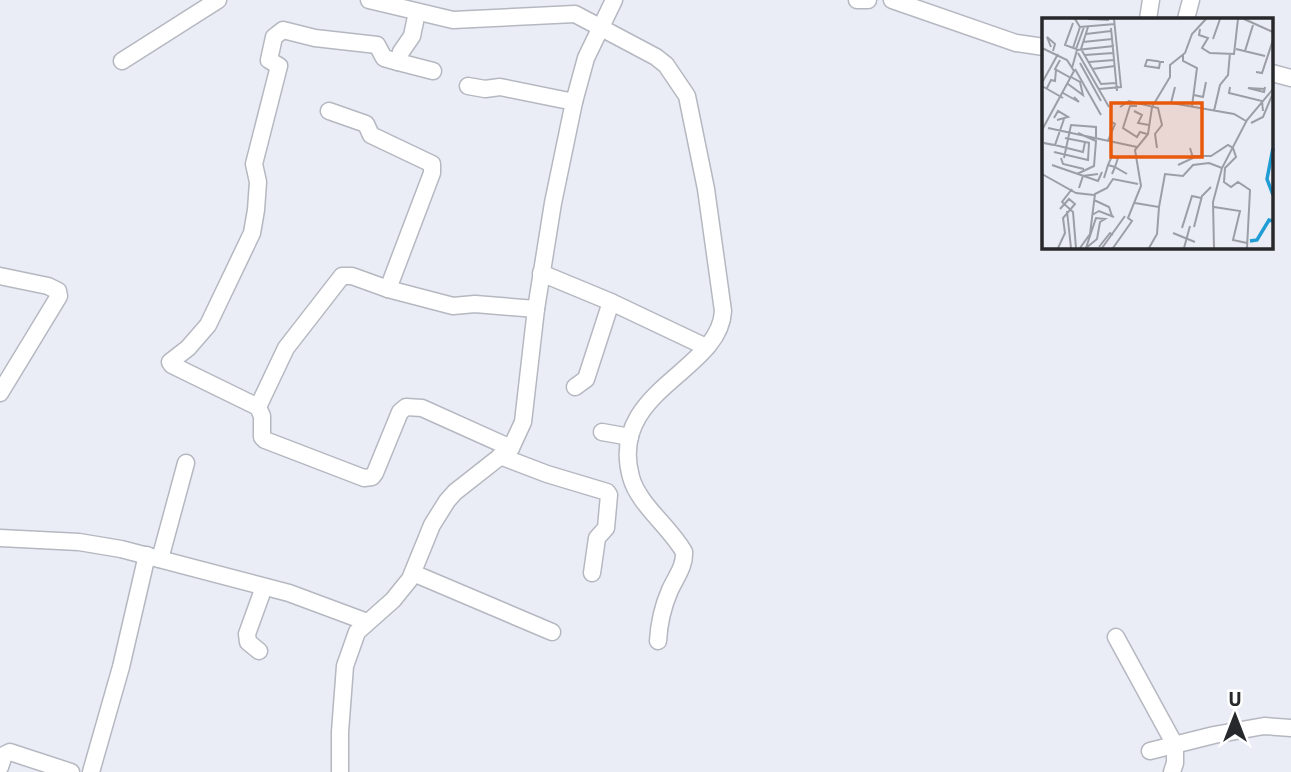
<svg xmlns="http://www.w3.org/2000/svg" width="1291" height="772" viewBox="0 0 1291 772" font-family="'Exo 2',sans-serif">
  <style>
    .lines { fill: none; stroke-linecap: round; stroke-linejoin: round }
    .minor-casing { stroke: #b5b8c0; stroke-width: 19 }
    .minor { stroke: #fff; stroke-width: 16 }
    .inset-river { fill: none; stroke: #209dd4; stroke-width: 3.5 }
    .inset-road { fill: none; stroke: #9c9ea5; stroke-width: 2 }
    .view { fill: #e8590c; fill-opacity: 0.15; stroke: #e8590c; stroke-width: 3.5 }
    .inset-edge { fill: none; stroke: #27282b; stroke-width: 3.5 }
  </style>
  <rect width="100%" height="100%" fill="#eaedf6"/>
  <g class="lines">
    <defs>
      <g id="minor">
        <path d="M 369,0 L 453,20 L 575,14 L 656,57 L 666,65 L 687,96 L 706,189 L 723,311 C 720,372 607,390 631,477 C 638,504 670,527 684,552 C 685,566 676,577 670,590 C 663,606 659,623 658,641"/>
        <path d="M 857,0 L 868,0"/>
        <path d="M 892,0 L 1016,43 L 1044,47"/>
        <path d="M 417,12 L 412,36 L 401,52 L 398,62 L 384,58 L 377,45 L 315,38 L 283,30 L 274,37 L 269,60 L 279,66 L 254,164 L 258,182 L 256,210 L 252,233 L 208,325 L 188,348 L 170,362 L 172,365 L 258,407 L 262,416 L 262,437 L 265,440 L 364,478 L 372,477 L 375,473 L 400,412 L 406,407 L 422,408 L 511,448"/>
        <path d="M 1148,19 L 1151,0"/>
        <path d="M 1186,19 L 1191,0"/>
        <path d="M 122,61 L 218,0"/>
        <path d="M 398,62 L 433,71"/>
        <path d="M 1272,73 L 1291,78"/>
        <path d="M 468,86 L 485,89 L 500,87 L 574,102"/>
        <path d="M 329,111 L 366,124 L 371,135 L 432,164 L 432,173 L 388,289 L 453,306 L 475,304 L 536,309"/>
        <path d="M 541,273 L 611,302 L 706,347"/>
        <path d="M 0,276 L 48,286 L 58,291 L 59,296 L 0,393"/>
        <path d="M 575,387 L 586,379 L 611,302"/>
        <path d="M 258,407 L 286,348 L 342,276 L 352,276 L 388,289"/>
        <path d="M 602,432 L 630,437"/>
        <path d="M 500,456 L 547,474 L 607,492 L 609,495 L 606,528 L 597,538 L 592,573"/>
        <path d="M 0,538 L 79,542 L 121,549 L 289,593 L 367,622"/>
        <path d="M 160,559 L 186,463"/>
        <path d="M 413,573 L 552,632"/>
        <path d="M 1116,637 L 1175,745 L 1175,763 L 1172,772"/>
        <path d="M 259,651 L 248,642 L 247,634 L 264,587"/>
        <path d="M 1150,751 L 1214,735 L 1264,726 L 1291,728"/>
        <path d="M 0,767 L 4,755 L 10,752 L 71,772"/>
        <path d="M 91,772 L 121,667 L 147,555"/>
        <path d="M 340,772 L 340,732 L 345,666 L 357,632 L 393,600 L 410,579 L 432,525 L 447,501 L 455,492 L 511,448 L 523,422 L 536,309 L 553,203 L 574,102 L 586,58 L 614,0"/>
      </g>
    </defs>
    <use href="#minor" class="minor-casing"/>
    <use href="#minor" class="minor"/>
  </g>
  <g transform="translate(1042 18)">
    <rect width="231" height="231" fill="#eaedf6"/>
    <path class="inset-river" d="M 231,130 L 225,161 L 231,177M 208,223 L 215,222 L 227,202 L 231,203"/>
    <path class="inset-road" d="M 33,1 L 38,9 L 73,6M 46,1 L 67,2M 202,1 L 231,14M 31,5 L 23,27 L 34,31 L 42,9M 46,9 L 39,31 L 59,66 L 74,65M 69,10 L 75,73M 158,11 L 157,17 L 166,20 L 160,30 L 168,35 L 192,36 L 196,1M 44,16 L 69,13M 171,21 L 178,1M 41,24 L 70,21M 9,29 L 5,19 L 13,26 L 11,33M 0,30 L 25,42 L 32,53 L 0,112M 31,30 L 38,9M 194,31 L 223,38M 203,33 L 211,7M 36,35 L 67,89M 43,37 L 71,35M 141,37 L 141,43 L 155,50 L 150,88M 18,42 L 13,51 L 29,60M 47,44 L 72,42M 118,44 L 117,50 L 103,48 L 105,42 L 107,42 L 114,43 L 115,43 L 118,44 L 122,44M 38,45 L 59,83M 30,50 L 35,32 L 72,28M 33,51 L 59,97M 50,51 L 73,48M 214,54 L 220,55 L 231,22M 1,63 L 16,36M 26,66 L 41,77 L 38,64 L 29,59M 0,68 L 21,80M 133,69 L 129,85 L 192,96 L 204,103M 188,69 L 187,75 L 220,83 L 221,93M 5,70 L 9,62 L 13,63 L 14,52M 57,71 L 79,69 L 72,1M 223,71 L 206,70 L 222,74 L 223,69M 21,75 L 37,84 L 32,79M 152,77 L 161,79 L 164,64M 95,88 L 88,88 L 81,110 L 95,119 L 98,114 L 105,116M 78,89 L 87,83 L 116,90 L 120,107 L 113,116 L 115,130M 92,93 L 100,97 L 96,105 L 107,107M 172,93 L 178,67 L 186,57 L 188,35M 12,100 L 16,93 L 26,99 L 15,102M 209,105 L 221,99 L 231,75M 6,110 L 95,129M 23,120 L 48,125M 66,123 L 73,106 L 68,103M 11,127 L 2,125 L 13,127 L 22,101M 13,127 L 41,134 L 43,124M 12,134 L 46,142 L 47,125M 150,138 L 169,138 L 186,127 L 191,130 L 194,139 L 183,150 L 182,164 L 189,169 L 196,164 L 208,172 L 205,230M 19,140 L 21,146 L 42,151M 22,140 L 29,107 L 54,109 L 54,121M 10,147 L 56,163 L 60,154M 66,147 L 70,138 L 76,140 L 73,149 L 85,156M 136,147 L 151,140 L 148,130M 0,156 L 34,175 L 52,177M 35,156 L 52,148 L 54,123 L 36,115M 62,160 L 66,147 L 73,149 L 70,156M 37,170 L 41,158 L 56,156M 30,171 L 20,184 L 31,194 L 34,230M 52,182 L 67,189 L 70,198M 93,185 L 117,189 L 115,216 L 107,230M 117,189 L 123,156 L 141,158 L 151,147 L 167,145 L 180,150M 172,189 L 198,193 L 191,222 L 205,225M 25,193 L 29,230M 50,197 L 57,193 L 72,199M 152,209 L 160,178 L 169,169M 140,210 L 150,178 L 159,180M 131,215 L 153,224M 57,229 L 68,215 L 71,217M 16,230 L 23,215 L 21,200 L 33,186 L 27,181 L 18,191M 38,230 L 48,216 L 53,176 L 65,170 L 71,161 L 96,166M 44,230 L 54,200 L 63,201 L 58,204 L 55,221 L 44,230M 60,230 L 83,198M 71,230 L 90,203 L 86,200 L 99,168 L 93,132 L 106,116 L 110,89 L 128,59 L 128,47 L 143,35 L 150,16 L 164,1M 142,230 L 148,208M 172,230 L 171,184 L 180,150 L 205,102 L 231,71"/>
    <path class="view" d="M 69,85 L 160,85 L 160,139 L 69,139 Z"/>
    <rect width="231" height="231" class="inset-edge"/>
  </g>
  <g transform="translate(1235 716)" stroke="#ffffff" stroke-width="5" paint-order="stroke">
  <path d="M0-5L12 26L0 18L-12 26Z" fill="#27282b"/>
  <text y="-10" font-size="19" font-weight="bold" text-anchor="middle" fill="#27282b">U</text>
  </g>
</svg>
